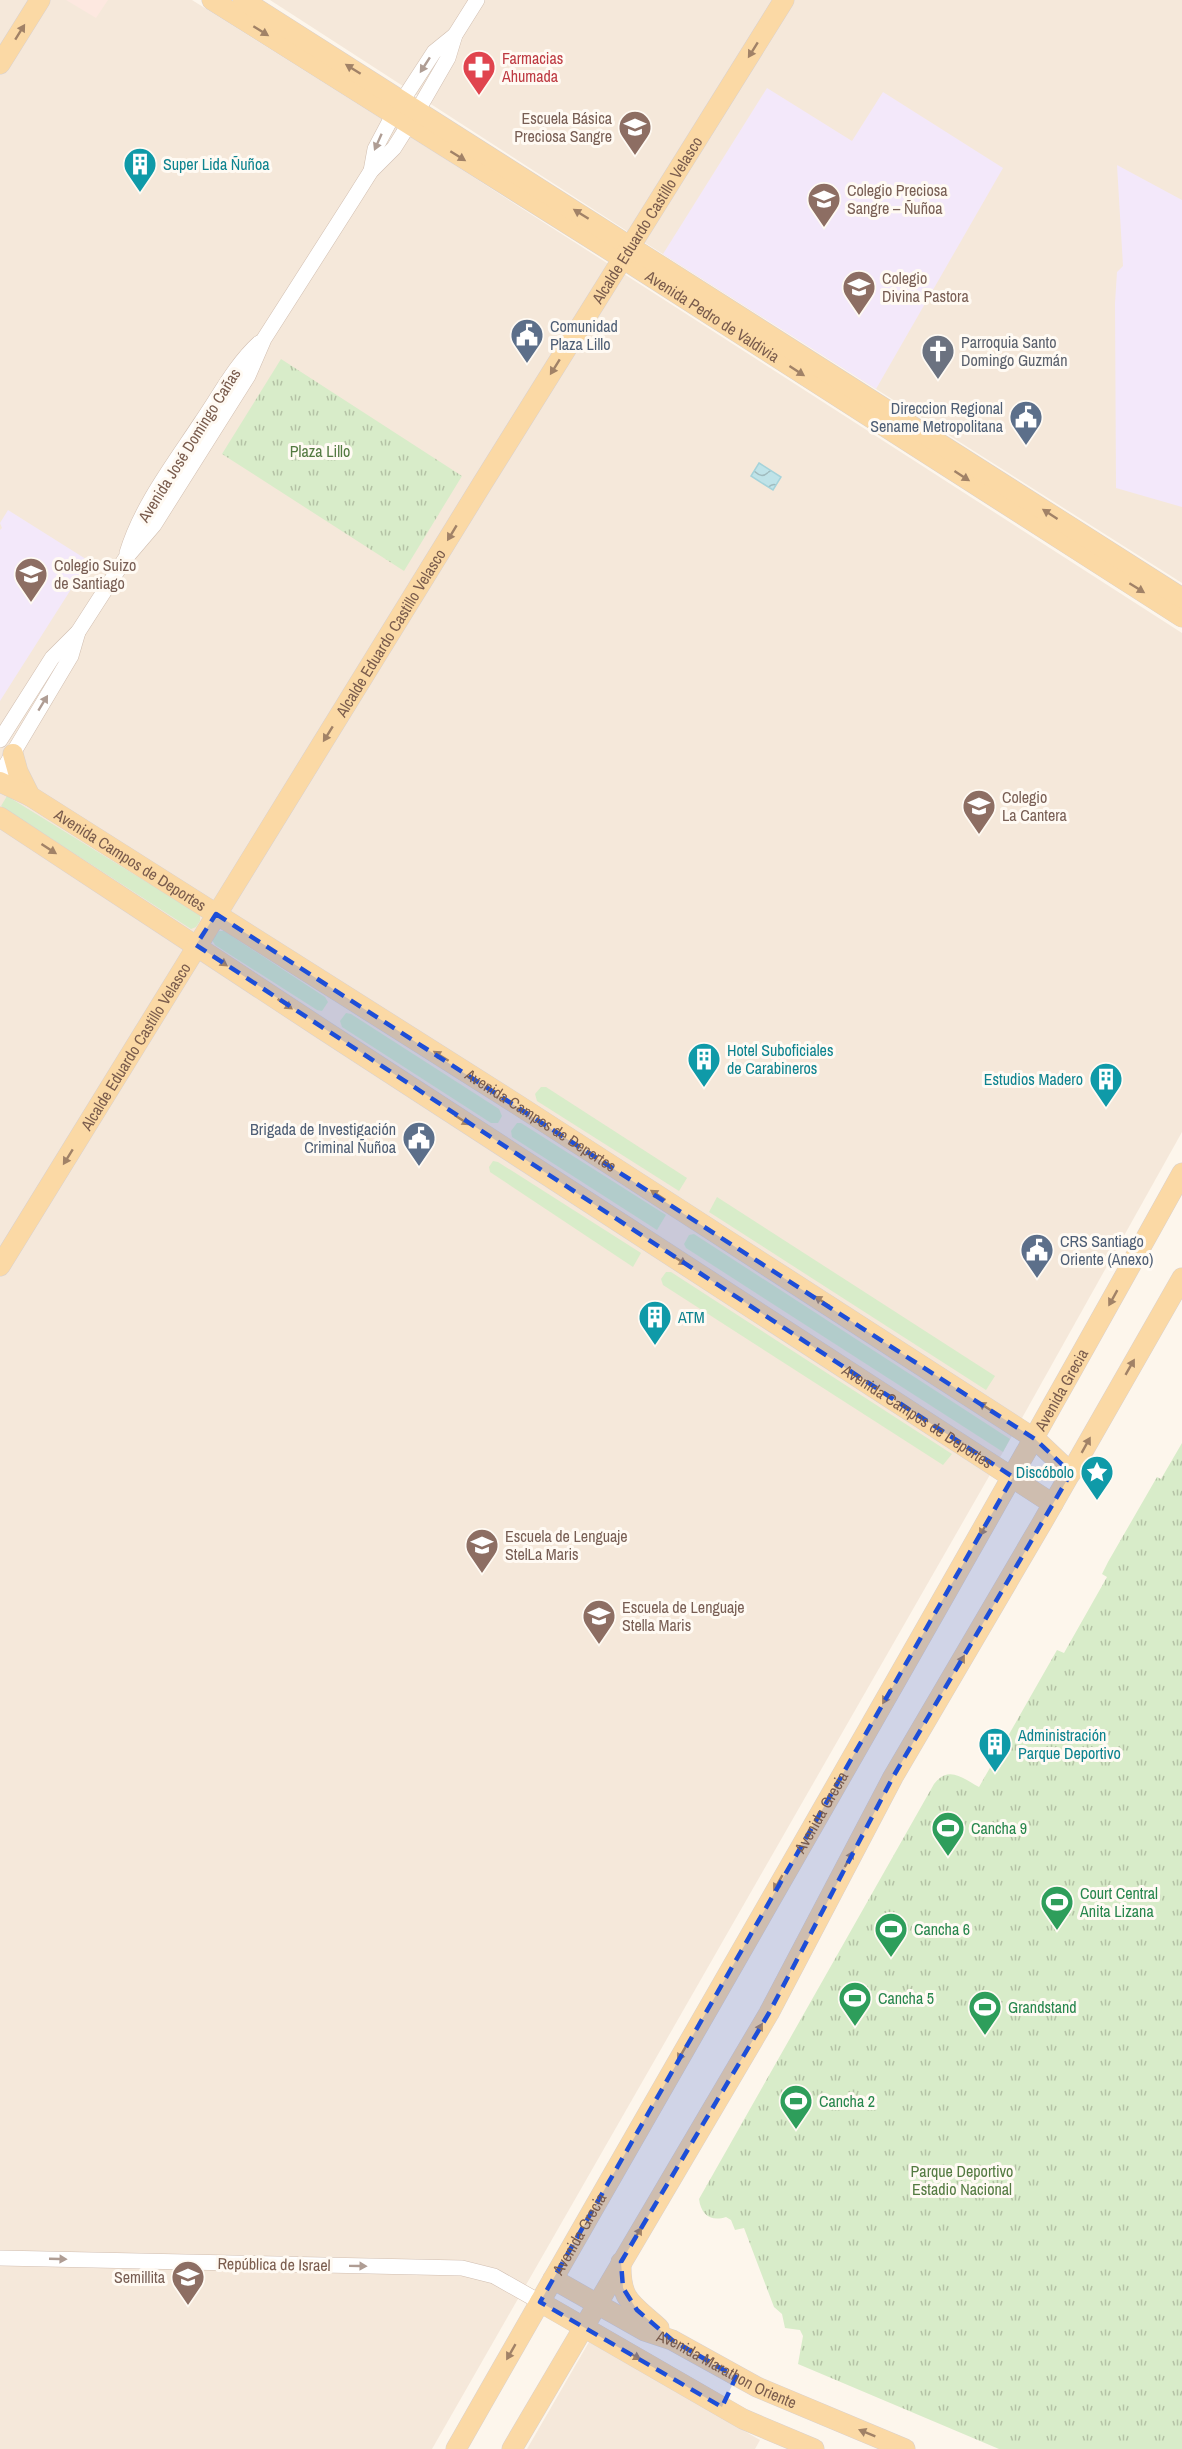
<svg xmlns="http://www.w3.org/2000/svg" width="1182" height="2449" viewBox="0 0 1182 2449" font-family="'Archivo Narrow',sans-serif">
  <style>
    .residential { fill: #f5e8da }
    .commercial { fill: #fde8e0 }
    .education { fill: #f3e8fa }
    .grass { fill: #d8ecc9 }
    .park { fill: url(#park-tufts) }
    .water { fill: url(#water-waves); stroke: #a5d3da; stroke-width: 1.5 }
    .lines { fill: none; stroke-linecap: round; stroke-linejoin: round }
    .minor-casing { stroke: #d1beb0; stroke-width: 16 }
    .major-casing { stroke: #dad1cd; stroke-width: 21 }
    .minor { stroke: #fff; stroke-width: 15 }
    .major { stroke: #fbd9a5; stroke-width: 20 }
    .oneway { fill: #a18267 }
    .oneway2 { fill: #af9d94 }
    .marked { fill: #1d4ed8; fill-opacity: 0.2; stroke: #1d4ed8; stroke-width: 4.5; stroke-dasharray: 12 8; stroke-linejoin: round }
    .labels { text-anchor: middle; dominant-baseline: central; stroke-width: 6; stroke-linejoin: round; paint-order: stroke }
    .health-label { font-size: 16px; fill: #be3a42; stroke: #fffaf3; text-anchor: start }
    .education-label { font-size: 16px; fill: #785e54; stroke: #fffaf3; text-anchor: start }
    .culture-label { font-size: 16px; fill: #0d838f; stroke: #fffaf3; text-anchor: start }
    .street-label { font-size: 16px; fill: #7a5c4d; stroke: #fffaf3 }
    .service-label { font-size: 16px; fill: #4e5e75; stroke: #fffaf3; text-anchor: start }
    .worship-label { font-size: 16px; fill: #5b616d; stroke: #fffaf3; text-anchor: start }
    .park-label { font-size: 16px; fill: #537a41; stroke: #fffaf3 }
    .leisure-label { font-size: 16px; fill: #27864d; stroke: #fffaf3; text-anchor: start }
  </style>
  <defs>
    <pattern id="park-tufts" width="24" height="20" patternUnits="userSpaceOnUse" patternTransform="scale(1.5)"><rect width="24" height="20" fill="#d8ecc9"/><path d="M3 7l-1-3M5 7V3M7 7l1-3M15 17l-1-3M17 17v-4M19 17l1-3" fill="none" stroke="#b4c2a5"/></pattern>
    <pattern id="water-waves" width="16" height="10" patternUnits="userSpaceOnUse" patternTransform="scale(1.5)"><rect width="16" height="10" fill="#bfe3e8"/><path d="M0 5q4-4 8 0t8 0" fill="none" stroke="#a0bbbe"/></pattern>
  </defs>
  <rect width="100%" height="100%" fill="#fdf6ec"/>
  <g class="residential">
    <path d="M 0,0 L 192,0 L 439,155 L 1182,633 L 1182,1132 L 1003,1452 L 432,2449 L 0,2449 Z"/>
    <path d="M 270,0 L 1182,0 L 1182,583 L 647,244 Z"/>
    <path d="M 589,2342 L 760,2440 L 755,2449 L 527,2449 Z"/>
  </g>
  <path class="commercial" d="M 66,0 L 108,0 L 96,18 Z"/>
  <g class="education">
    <path d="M 767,88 L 852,141 L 883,92 L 1003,168 L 876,389 L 663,254 Z"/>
    <path d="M 1117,165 L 1182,200 L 1182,507 L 1116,488 L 1115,303 L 1117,272 L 1123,266 Z"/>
    <path d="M 8,510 L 89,561 L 0,701 L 0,530 L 2,528 L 0,523 Z"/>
  </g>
  <g class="grass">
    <path d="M 7,796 L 200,915 L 200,921 L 196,927 L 191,929 L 1,806 Z"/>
    <path d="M 219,931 L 224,931 L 325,997 L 328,1002 L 322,1011 L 317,1010 L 215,945 L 212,940 Z"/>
    <path d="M 346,1013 L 351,1014 L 499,1109 L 502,1116 L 498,1123 L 491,1123 L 342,1027 L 340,1021 Z"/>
    <path d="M 541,1087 L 546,1087 L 687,1178 L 679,1191 L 537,1101 L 535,1094 Z"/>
    <path d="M 517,1123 L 521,1123 L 666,1215 L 657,1230 L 512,1137 L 511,1131 Z"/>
    <path d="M 493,1161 L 498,1162 L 641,1253 L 633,1267 L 490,1172 L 489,1167 Z"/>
    <path d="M 717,1197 L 995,1376 L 986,1390 L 709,1212 Z"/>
    <path d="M 694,1234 L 1010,1439 L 1003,1452 L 686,1248 L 684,1244 L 689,1235 Z"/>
    <path d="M 666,1272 L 671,1272 L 952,1454 L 943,1465 L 663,1285 L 661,1279 Z"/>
  </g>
  <g class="park">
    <path d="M 281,359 L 462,476 L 404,571 L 222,454 Z"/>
    <path d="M 1182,1443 L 1182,2449 L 999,2449 L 798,2364 L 803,2336 L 800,2330 L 785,2328 L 782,2314 L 774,2307 L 744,2228 L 735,2230 L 731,2220 L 726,2217 C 711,2222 701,2215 699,2199 L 934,1784 C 949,1765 962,1778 979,1787 L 1057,1650 L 1064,1653 L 1107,1577 L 1102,1574 L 1108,1562 L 1157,1477 L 1161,1479 Z"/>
  </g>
  <path class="water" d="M 759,463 L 781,477 L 773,490 L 751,476 Z"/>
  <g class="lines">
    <defs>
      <g id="minor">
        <path d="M 371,171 L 375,149 L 393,115 L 434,52 L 455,35"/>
        <path d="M 127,553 C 141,506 175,462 202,421 C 220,395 235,365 259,343"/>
        <path d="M 0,740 L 52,658 L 78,632 L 125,559 L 154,525 L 248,376 L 264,339 L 354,198 L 371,171 L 394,148 L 418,110 L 448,58 L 455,35 L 477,0"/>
        <path d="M 0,775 L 71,656 L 78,632"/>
        <path d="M 0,2258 L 462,2268 L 494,2276 L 540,2302"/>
      </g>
      <g id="major">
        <path id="s1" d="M 212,0 L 622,258 L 1182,617"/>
        <path d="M 243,0 L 1182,598"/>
        <path d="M 0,64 L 40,0"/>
        <path d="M 13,754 L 18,772 L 30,796"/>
        <path id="s2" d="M 0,782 L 30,796 L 518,1105 L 1035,1439 L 1071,1473"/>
        <path id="s3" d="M 0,817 L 325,1031 L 1053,1504"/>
        <path id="s4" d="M 0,1266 L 482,484 L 784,0"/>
        <path d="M 621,2262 C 620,2302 632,2303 659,2328"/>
        <path id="s5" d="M 553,2279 L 645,2331 L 672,2340 L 757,2387 L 905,2449"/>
        <path d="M 540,2302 L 743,2419 L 814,2449"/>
        <path id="s6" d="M 456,2449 C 698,2024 945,1601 1182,1173"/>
        <path d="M 512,2449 L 769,2013 L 893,1777 L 1042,1523 L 1182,1278"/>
      </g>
    </defs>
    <use href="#minor" class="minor-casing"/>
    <use href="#major" class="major-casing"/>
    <use href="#minor" class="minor"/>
    <use href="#major" class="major"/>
  </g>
  <defs><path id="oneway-solid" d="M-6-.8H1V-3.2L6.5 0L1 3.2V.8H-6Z" transform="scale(1.5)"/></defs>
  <g class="oneway">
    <use href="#oneway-solid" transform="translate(261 31) rotate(32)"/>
    <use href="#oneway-solid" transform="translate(20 32) rotate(-58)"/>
    <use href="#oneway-solid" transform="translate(753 50) rotate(122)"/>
    <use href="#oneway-solid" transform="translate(353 69) rotate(-148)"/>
    <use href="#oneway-solid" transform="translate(458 156) rotate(32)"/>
    <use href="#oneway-solid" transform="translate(581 214) rotate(-148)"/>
    <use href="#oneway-solid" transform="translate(555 367) rotate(122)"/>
    <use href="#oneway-solid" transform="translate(797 371) rotate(33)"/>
    <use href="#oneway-solid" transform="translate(962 476) rotate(33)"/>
    <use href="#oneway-solid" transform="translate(1050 514) rotate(-147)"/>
    <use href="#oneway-solid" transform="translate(452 533) rotate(121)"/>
    <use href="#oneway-solid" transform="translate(1137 588) rotate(32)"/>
    <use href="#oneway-solid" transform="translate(328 734) rotate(122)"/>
    <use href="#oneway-solid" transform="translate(49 849) rotate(33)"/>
    <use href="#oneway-solid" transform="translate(220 961) rotate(34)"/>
    <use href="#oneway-solid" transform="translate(285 1004) rotate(34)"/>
    <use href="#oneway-solid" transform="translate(441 1056) rotate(-148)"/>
    <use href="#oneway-solid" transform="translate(462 1120) rotate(33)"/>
    <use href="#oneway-solid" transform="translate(68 1157) rotate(122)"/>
    <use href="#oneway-solid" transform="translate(658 1195) rotate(-147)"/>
    <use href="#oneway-solid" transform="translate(679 1260) rotate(33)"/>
    <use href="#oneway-solid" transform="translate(1113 1298) rotate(119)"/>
    <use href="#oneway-solid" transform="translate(822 1301) rotate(-147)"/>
    <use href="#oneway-solid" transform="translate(1130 1367) rotate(-60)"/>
    <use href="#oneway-solid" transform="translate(986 1407) rotate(-147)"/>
    <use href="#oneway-solid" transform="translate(1086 1445) rotate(-61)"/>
    <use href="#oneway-solid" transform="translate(984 1528) rotate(120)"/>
    <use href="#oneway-solid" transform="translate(960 1663) rotate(-60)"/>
    <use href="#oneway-solid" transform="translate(887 1696) rotate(120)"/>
    <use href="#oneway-solid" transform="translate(849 1859) rotate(-62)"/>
    <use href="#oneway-solid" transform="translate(778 1883) rotate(120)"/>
    <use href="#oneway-solid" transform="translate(758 2031) rotate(-60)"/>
    <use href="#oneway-solid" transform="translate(682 2053) rotate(120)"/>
    <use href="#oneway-solid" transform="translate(637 2235) rotate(-59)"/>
    <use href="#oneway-solid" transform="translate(511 2352) rotate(120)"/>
    <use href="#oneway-solid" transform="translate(633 2355) rotate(30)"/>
    <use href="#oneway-solid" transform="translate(867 2433) rotate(-158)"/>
  </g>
  <g class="oneway2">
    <use href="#oneway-solid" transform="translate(425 65) rotate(123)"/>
    <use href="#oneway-solid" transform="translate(378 142) rotate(114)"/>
    <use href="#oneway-solid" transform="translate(43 703) rotate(-59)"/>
    <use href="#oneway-solid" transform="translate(58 2259) rotate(2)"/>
    <use href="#oneway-solid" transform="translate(358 2266) rotate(1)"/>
  </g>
  <path class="marked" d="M 216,914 L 1035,1439 L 1071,1473 L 893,1777 L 769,2013 L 621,2262 L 623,2288 L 637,2310 L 672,2340 L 736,2377 L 722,2407 L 540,2302 L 1013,1477 L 196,945 Z"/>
  <defs>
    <symbol id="pharmacy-pin" viewBox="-11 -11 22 30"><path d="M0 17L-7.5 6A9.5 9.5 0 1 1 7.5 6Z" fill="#e0444e" stroke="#fffaf3"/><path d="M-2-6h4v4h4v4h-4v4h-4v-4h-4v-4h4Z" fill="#fff"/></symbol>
    <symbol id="school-pin" viewBox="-11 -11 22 30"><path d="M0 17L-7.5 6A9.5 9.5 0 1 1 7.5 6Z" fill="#8d6e63" stroke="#fffaf3"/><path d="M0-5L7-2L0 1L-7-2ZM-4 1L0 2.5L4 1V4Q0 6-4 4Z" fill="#fff"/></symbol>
    <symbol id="building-pin" viewBox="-11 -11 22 30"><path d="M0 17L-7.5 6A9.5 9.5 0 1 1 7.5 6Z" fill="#0f9aa8" stroke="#fffaf3"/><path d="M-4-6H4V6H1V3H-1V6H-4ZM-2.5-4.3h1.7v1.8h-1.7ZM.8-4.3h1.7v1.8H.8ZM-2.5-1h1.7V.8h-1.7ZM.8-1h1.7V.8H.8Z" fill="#fff"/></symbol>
    <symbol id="civic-pin" viewBox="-11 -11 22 30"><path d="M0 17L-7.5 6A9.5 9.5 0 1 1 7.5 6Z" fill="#5c6f8a" stroke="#fffaf3"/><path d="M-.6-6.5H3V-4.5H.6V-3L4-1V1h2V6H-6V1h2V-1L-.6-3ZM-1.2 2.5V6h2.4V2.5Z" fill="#fff"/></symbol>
    <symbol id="church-pin" viewBox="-11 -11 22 30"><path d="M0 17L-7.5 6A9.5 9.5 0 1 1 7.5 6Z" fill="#6b7280" stroke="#fffaf3"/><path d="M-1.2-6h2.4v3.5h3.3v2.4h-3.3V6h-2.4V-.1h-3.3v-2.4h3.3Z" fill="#fff"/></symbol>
    <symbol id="sight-pin" viewBox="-11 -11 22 30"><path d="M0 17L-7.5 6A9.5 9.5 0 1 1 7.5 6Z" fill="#0f9aa8" stroke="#fffaf3"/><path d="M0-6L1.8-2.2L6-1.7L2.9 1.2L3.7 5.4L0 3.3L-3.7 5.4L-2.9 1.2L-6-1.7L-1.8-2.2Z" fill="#fff"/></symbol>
    <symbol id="stadium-pin" viewBox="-11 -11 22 30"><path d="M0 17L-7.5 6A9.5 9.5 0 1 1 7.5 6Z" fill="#2e9e5b" stroke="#fffaf3"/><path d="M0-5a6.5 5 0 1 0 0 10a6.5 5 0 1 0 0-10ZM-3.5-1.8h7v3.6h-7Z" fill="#fff"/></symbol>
  </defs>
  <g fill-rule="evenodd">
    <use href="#pharmacy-pin" x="460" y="48" width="38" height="52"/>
    <use href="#school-pin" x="616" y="108" width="38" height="52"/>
    <use href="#building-pin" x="121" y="145" width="38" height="52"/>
    <use href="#school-pin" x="805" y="180" width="38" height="52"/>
    <use href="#school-pin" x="840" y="268" width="38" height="52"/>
    <use href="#civic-pin" x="508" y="316" width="38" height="52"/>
    <use href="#church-pin" x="919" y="332" width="38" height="52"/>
    <use href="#civic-pin" x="1007" y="398" width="38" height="52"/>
    <use href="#school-pin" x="12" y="555" width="38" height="52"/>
    <use href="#school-pin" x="960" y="787" width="38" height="52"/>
    <use href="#building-pin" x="685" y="1040" width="38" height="52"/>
    <use href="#building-pin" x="1087" y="1060" width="38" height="52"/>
    <use href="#civic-pin" x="400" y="1119" width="38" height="52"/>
    <use href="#civic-pin" x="1018" y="1231" width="38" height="52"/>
    <use href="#building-pin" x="636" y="1298" width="38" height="52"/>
    <use href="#sight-pin" x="1078" y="1453" width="38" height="52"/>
    <use href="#school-pin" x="463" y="1526" width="38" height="52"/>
    <use href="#school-pin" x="580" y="1597" width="38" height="52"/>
    <use href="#building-pin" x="976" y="1725" width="38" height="52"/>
    <use href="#stadium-pin" x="929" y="1809" width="38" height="52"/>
    <use href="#stadium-pin" x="1038" y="1883" width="38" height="52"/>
    <use href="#stadium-pin" x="872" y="1910" width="38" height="52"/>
    <use href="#stadium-pin" x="836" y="1979" width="38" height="52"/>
    <use href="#stadium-pin" x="966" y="1988" width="38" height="52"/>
    <use href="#stadium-pin" x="777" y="2082" width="38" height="52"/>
    <use href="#school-pin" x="169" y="2258" width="38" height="52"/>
  </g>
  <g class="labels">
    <g class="health-label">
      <text x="502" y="58">Farmacias<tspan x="502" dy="18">Ahumada</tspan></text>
    </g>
    <g class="education-label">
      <text x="612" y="118" text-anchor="end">Escuela Básica<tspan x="612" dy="18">Preciosa Sangre</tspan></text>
      <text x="847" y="190">Colegio Preciosa<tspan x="847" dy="18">Sangre – Ñuñoa</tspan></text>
      <text x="882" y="278">Colegio<tspan x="882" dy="18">Divina Pastora</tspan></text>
      <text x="54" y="565">Colegio Suizo<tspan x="54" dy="18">de Santiago</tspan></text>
      <text x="1002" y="797">Colegio<tspan x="1002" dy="18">La Cantera</tspan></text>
      <text x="505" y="1536">Escuela de Lenguaje<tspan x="505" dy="18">StelLa Maris</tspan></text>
      <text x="622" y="1607">Escuela de Lenguaje<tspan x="622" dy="18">Stella Maris</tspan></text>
      <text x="165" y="2277" text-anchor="end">Semillita</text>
    </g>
    <g class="culture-label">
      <text x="163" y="164">Super Lida Ñuñoa</text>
      <text x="727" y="1050">Hotel Suboficiales<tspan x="727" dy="18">de Carabineros</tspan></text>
      <text x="1083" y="1079" text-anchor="end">Estudios Madero</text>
      <text x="678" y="1317">ATM</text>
      <text x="1074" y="1472" text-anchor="end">Discóbolo</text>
      <text x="1018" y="1735">Administración<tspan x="1018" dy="18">Parque Deportivo</tspan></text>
    </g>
    <g class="street-label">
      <text stroke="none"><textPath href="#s4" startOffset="1230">Alcalde Eduardo Castillo Velasco</textPath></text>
      <text stroke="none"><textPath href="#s1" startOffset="592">Avenida Pedro de Valdivia</textPath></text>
      <text transform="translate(189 445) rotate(-58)">Avenida José Domingo Cañas</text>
      <text stroke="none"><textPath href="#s4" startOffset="744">Alcalde Eduardo Castillo Velasco</textPath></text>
      <text stroke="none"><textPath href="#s2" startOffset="152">Avenida Campos de Deportes</textPath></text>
      <text stroke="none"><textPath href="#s4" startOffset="258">Alcalde Eduardo Castillo Velasco</textPath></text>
      <text stroke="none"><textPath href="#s2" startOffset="638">Avenida Campos de Deportes</textPath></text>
      <text stroke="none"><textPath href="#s6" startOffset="1220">Avenida Grecia</textPath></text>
      <text stroke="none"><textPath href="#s3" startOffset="1096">Avenida Campos de Deportes</textPath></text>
      <text stroke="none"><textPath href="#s6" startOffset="734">Avenida Grecia</textPath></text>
      <text stroke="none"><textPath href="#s6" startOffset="248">Avenida Grecia</textPath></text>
      <text transform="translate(274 2264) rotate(1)">República de Israel</text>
      <text stroke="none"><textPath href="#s5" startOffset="196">Avenida Marathon Oriente</textPath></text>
    </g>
    <g class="service-label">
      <text x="550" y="326">Comunidad<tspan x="550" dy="18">Plaza Lillo</tspan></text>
      <text x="1003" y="408" text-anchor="end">Direccion Regional<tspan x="1003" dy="18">Sename Metropolitana</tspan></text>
      <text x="396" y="1129" text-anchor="end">Brigada de Investigación<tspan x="396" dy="18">Criminal Ñuñoa</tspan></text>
      <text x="1060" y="1241">CRS Santiago<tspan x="1060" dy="18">Oriente (Anexo)</tspan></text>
    </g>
    <g class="worship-label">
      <text x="961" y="342">Parroquia Santo<tspan x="961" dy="18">Domingo Guzmán</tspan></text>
    </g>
    <g class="park-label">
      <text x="320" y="451">Plaza Lillo</text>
      <text x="962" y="2171">Parque Deportivo<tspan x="962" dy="18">Estadio Nacional</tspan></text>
    </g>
    <g class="leisure-label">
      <text x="971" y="1828">Cancha 9</text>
      <text x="1080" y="1893">Court Central<tspan x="1080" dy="18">Anita Lizana</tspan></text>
      <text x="914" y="1929">Cancha 6</text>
      <text x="878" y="1998">Cancha 5</text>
      <text x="1008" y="2007">Grandstand</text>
      <text x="819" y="2101">Cancha 2</text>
    </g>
  </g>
</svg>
